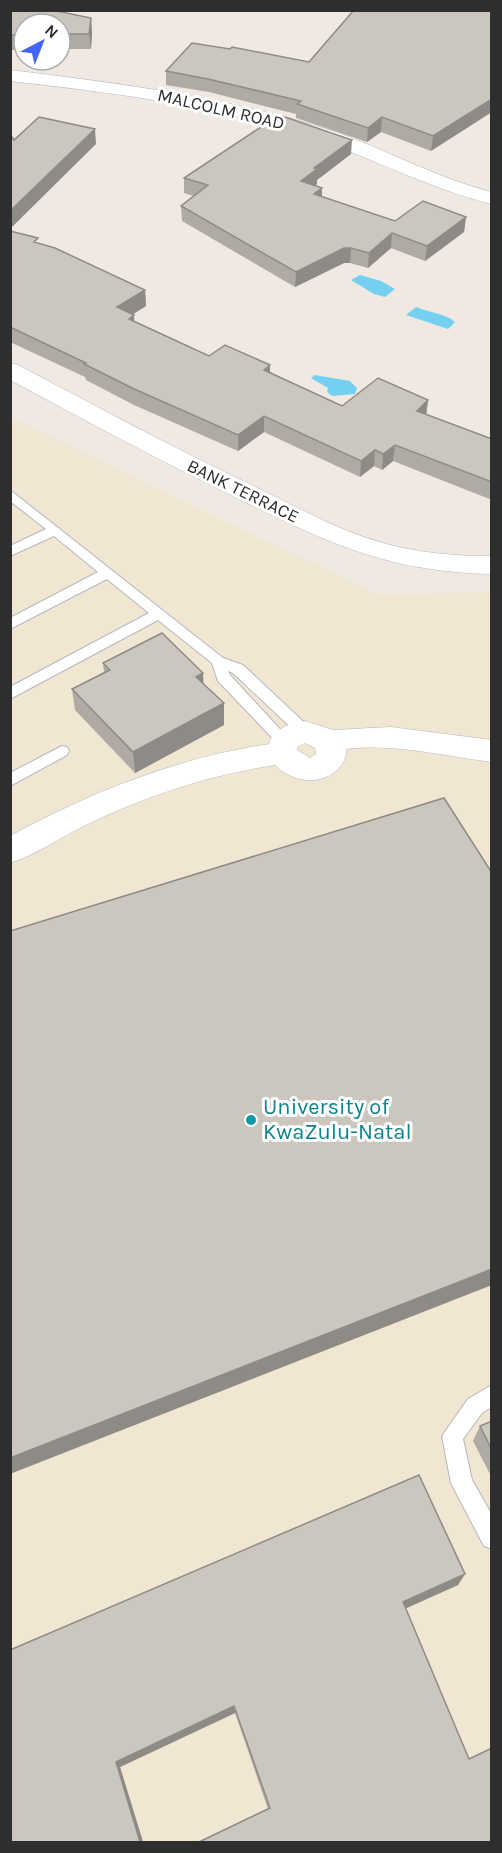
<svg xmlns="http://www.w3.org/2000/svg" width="502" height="1853" viewBox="0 0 502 1853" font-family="Karla,sans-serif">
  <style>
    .education { fill: #f0e6d1 }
    .water { fill: #75cff0 }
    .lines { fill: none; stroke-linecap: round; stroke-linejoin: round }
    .lane-casing { stroke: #b4b7c1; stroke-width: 2 }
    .street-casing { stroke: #b4b7c1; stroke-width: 1 }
    .lane { fill: #fff; fill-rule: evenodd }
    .street { fill: #fff; fill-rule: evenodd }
    .wall { fill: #afaba4 }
    .shaded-wall { fill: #8e8b86 }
    .building { fill: #cbc7bf; stroke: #8e8b86; stroke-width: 1.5 }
    .culture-dot { fill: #0f9aa8; stroke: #fff; stroke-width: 2 }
    .labels { text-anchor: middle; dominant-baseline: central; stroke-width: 6; stroke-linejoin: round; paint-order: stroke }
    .far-street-label { font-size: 18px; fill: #2e2e2e; stroke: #fff }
    .culture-label { font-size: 22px; fill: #0d838f; stroke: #fff; text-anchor: start }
  </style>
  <rect width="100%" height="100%" fill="#efe9e1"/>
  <path class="education" d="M 10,417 L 378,595 L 491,592 L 491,1842 L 11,1842 Z"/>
  <g class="water">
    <path d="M 360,275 L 381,281 L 395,289 L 385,297 L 374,294 L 351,280 Z"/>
    <path d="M 416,307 C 430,313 445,313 455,322 L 448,329 L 406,315 Z"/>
    <path d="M 315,375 L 350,381 L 357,388 L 355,394 L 332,396 L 327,392 L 328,388 L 311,378 Z"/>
  </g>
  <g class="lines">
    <defs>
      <g id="lane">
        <path d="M 10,490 L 223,658 L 243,665 L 310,728 L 312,732 L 310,736 L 300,736 L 233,673 L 228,671 L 230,675 L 291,741 L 289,745 L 279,745 L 218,681 L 212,663 L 158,620 L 10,699 L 10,687 L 149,613 L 107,579 L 10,629 L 10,618 L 98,572 L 54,536 L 10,556 L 10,546 L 46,529 L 10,501 Z"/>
        <path d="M 62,746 L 67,747 L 69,751 L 67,755 L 10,786 L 10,773 Z"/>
        <path d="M 492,1385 L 492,1407 L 482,1413 L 463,1439 L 472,1480 L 492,1515 L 492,1549 L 484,1546 L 451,1483 L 442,1436 L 468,1399 Z"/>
      </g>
      <g id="street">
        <path d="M 10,70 C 118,83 226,97 329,130 C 384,148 435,178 492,192 L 492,204 C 430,189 375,159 316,139 C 217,105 113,93 10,81 Z"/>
        <path d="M 10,363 L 18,365 C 92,404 166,444 241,480 C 288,502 333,529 383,543 C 418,553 455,556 492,556 L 492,574 C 384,572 322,540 229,494 C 155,458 83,419 10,380 Z"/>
        <path d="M 305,721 L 333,730 L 391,727 L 492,740 L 492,762 C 444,756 394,743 346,749 C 348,769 323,783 305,780 C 293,778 283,773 275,765 C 209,775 148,795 88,824 C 62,836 38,854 10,863 L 10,836 C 91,792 177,758 269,744 C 274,727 289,725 305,721 ZM 305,743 L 315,748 L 316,754 L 310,758 L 297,750 L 298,746 Z"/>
      </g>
    </defs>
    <use href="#lane" class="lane-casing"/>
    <use href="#street" class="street-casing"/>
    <use href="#lane" class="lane"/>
    <use href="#street" class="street"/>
  </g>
  <g class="wall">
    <path d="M 10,10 L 52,10 L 91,18 L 92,33 L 91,49 L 60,49 L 60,24 L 24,24 L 24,50 L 10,50 Z"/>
    <path d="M 343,10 L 492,10 L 431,151 L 381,132 L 367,142 L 296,118 L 296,114 L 209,92 L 166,85 L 166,71 L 309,62 L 352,12 Z"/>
    <path d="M 351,154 L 317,180 L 317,184 L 315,185 L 322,188 L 322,197 L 395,221 L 466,217 L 464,232 L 425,261 L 391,248 L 368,268 L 350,263 L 344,263 L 295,287 L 182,221 L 181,206 L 194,196 L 184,193 L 184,178 Z"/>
    <path d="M 10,231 L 145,290 L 146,306 L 132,315 L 134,315 L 134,321 L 209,356 L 270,372 L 342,406 L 428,400 L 426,415 L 492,439 L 492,500 L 393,461 L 382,470 L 374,466 L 360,477 L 264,432 L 238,451 L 134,405 L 86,380 L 85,377 L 10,342 Z"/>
    <path d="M 492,332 L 492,347 L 490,347 Z"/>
    <path d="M 103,663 L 224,703 L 224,725 L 135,773 L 75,710 L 72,689 L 104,672 Z"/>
    <path d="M 492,1421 L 492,1478 L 473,1441 L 480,1426 Z"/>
    <path d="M 419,1475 L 465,1574 L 458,1585 L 405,1608 L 492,1842 L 268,1809 L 235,1713 L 120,1767 L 143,1842 L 10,1842 Z"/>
  </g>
  <g class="shaded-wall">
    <path d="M 91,18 L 92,33 L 91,49 L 89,34 Z"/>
    <path d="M 492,99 L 492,112 L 431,151 L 433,136 Z"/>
    <path d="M 382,117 L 381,132 L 367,142 L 368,128 Z"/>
    <path d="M 95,129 L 96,144 L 10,229 L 10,211 Z"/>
    <path d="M 352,140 L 351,154 L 317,180 L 317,184 L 301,196 L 301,181 L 314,168 Z"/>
    <path d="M 322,188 L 321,203 L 314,194 Z"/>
    <path d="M 466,217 L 464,232 L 425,261 L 427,246 Z"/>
    <path d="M 392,233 L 391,248 L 368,268 L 369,253 Z"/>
    <path d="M 344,248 L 351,248 L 350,263 L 344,263 L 295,287 L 296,272 Z"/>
    <path d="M 145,290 L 146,306 L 118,323 L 117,307 Z"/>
    <path d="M 134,315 L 135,331 L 129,319 Z"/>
    <path d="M 270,365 L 270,381 L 264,370 Z"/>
    <path d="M 428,400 L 426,416 L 417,411 Z"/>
    <path d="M 264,416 L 264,432 L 238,451 L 238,435 Z"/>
    <path d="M 395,445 L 393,461 L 382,470 L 383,454 Z"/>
    <path d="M 375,450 L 374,466 L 360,477 L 361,461 Z"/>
    <path d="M 203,673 L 204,694 L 196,677 Z"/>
    <path d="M 224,703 L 224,725 L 135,773 L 133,752 Z"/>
    <path d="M 492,1269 L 492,1285 L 10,1474 L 10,1458 Z"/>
    <path d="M 465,1574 L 458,1585 L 398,1612 L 403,1602 Z"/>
    <path d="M 234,1706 L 235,1713 L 120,1767 L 143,1842 L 140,1842 L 116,1762 Z"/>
  </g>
  <g class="building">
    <path d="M 10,10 L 52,10 L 91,18 L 89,34 L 60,34 L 60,24 L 24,24 L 24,35 L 10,35 Z"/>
    <path d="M 354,10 L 492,10 L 492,99 L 433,136 L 382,117 L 368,128 L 297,104 L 301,101 L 208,79 L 166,71 L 192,43 L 230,49 L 232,47 L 309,62 Z"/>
    <path d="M 279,115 L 352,140 L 314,168 L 317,169 L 301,181 L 322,188 L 314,194 L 395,221 L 423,201 L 466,217 L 427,246 L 392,233 L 369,253 L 351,248 L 344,248 L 296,272 L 181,206 L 208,185 L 184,178 Z"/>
    <path d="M 39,117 L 95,129 L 10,211 L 10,134 L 14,140 Z"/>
    <path d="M 10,231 L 38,238 L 34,242 L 55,248 L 145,290 L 117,307 L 134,315 L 129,319 L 209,356 L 225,345 L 270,365 L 264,370 L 342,406 L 378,378 L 428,400 L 417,411 L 492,439 L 492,482 L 395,445 L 383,454 L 375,450 L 361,461 L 264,416 L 238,435 L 132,388 L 84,364 L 86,363 L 10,327 Z"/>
    <path d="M 162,633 L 203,673 L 196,677 L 224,703 L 133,752 L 72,689 L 110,670 L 103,663 Z"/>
    <path d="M 444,798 L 492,873 L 492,1269 L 10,1458 L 10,931 Z"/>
    <path d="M 492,1421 L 492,1450 L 480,1426 Z"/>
    <path d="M 419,1475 L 465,1574 L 403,1602 L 469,1759 L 492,1748 L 492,1842 L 199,1842 L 270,1808 L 234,1706 L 116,1762 L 140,1842 L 10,1842 L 10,1650 Z"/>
  </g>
  <circle class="culture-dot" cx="251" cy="1120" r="6"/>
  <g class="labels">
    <g class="far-street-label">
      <text transform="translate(221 109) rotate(13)">MALCOLM ROAD</text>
      <text transform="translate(243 491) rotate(26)">BANK TERRACE</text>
    </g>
    <g class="culture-label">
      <text x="263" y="1107">University of<tspan x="263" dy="25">KwaZulu-Natal</tspan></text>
    </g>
  </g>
  <rect width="502" height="1853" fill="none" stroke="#2e2e2e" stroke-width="24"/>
  <g transform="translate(42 42) rotate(42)"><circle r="28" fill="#ffffff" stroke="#ababab" stroke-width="1.5"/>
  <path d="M0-4.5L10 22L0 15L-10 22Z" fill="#4264fb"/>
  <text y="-9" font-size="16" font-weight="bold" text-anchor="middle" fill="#2e2e2e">N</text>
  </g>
</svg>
